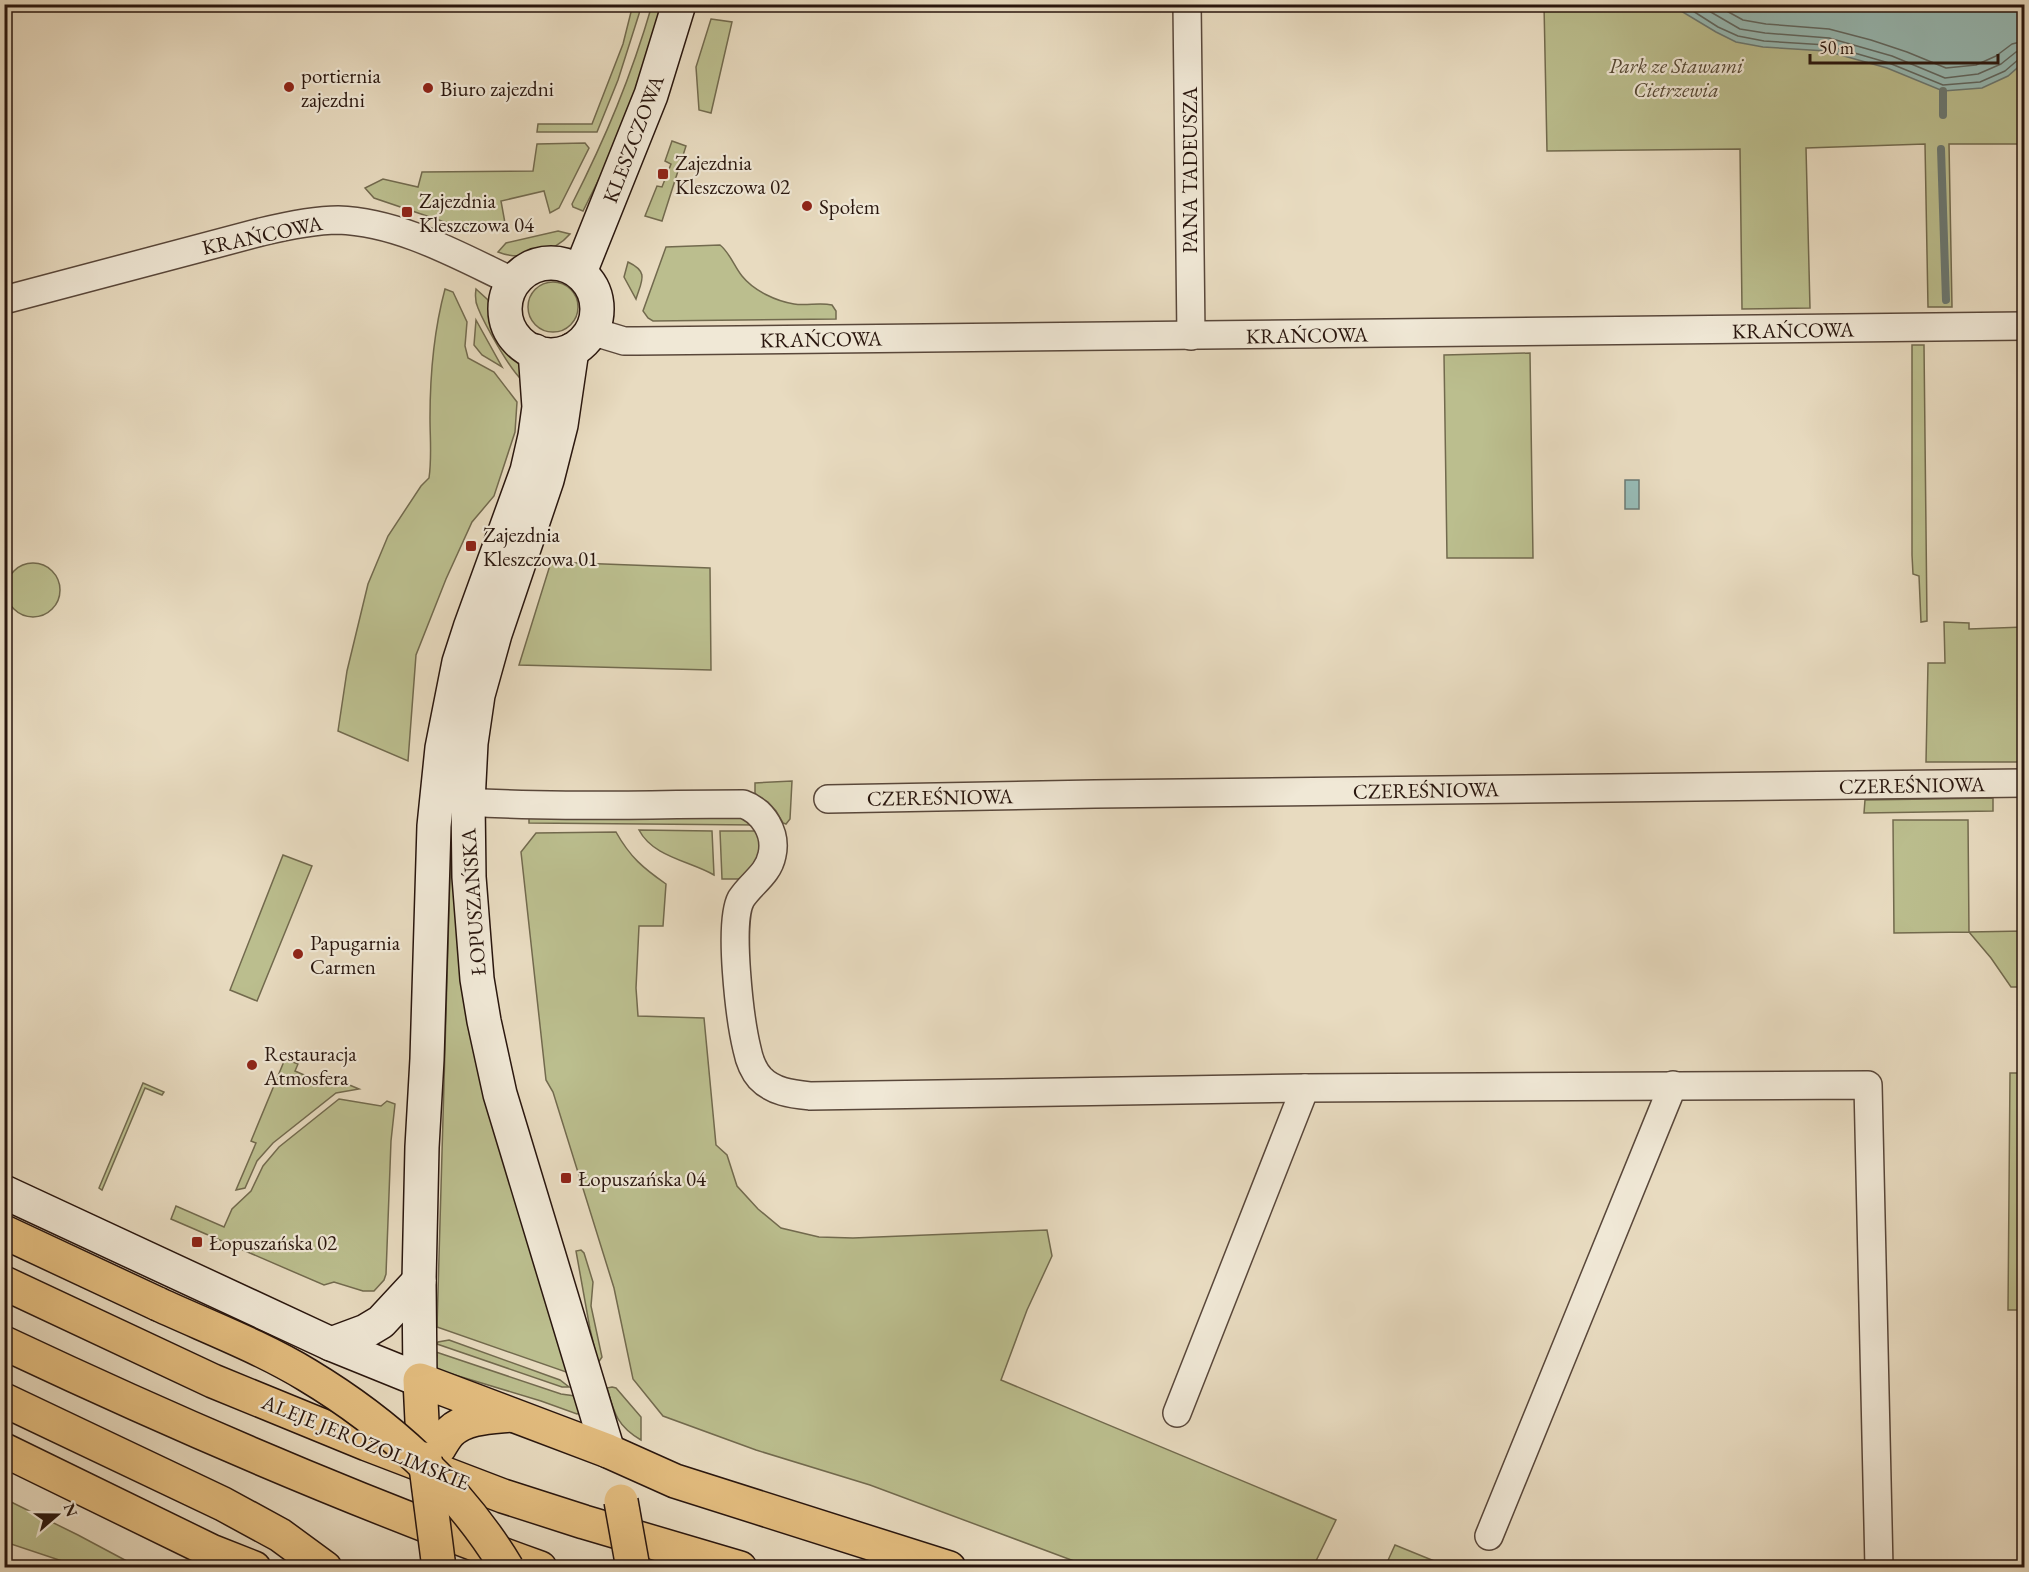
<svg xmlns="http://www.w3.org/2000/svg" width="2029" height="1572" viewBox="0 0 2029 1572" font-family="'EB Garamond',serif">
  <style>
    .green { fill: #bbbe8e; stroke: #726a4e; stroke-width: 1.5 }
    .water { fill: #97bbb6; stroke: #6b7973; stroke-width: 1.5 }
    .lines { fill: none; stroke-linecap: round; stroke-linejoin: round }
    .shore { stroke: #606862; stroke-width: 1.5 }
    .stream { stroke: #6b7973; stroke-width: 8 }
    .minor-casing { stroke: #59473a; stroke-width: 30 }
    .secondary-casing { stroke: #29160e; stroke-width: 36 }
    .primary-casing { stroke: #29160e; stroke-width: 36 }
    .minor { stroke: #f0e8d6; stroke-width: 27 }
    .secondary { stroke: #f0e8d6; stroke-width: 33 }
    .primary { stroke: #e4be80; stroke-width: 33 }
    .primary-bridge-casing { stroke: #29160e; stroke-width: 36; stroke-linecap: butt }
    .primary-bridge { stroke: #e4be80; stroke-width: 33 }
    .poi-dot { fill: #8f2418; stroke: #f0e8d6; stroke-width: 2 }
    .labels { text-anchor: middle; dominant-baseline: central; stroke-width: 4.5; stroke-linejoin: round; paint-order: stroke }
    .park-label { font-size: 21px; font-style: italic; fill: #554834; stroke: #f0e8d6 }
    .poi-label { font-size: 21px; fill: #29160e; stroke: #f0e8d6; text-anchor: start }
    .street-label { font-size: 21px; fill: #29160e; stroke: #f0e8d6 }
  </style>
  <rect width="100%" height="100%" fill="#e8dbc0"/>
  <filter id="stains"><feTurbulence type="fractalNoise" baseFrequency=".00333" numOctaves="4"/><feColorMatrix values="0 0 0 0 .2 0 0 0 0 .09 0 0 0 0 .02 0 0 0 .5 -.17"/></filter>
  <radialGradient id="worn" r=".72"><stop offset=".6" stop-color="#630" stop-opacity="0"/><stop offset="1" stop-color="#630" stop-opacity=".3"/></radialGradient>
  <g class="green">
    <path d="M 633,4 L 641,5 L 639,14 L 618,80 L 597,132 L 537,132 L 538,124 L 592,124 L 623,44 Z"/>
    <path d="M 652,5 L 664,5 L 643,74 L 601,175 L 583,211 L 573,207 L 572,204 C 606,137 631,77 652,5 Z"/>
    <path d="M 1544,5 L 2024,5 L 2024,144 L 1949,144 L 1952,307 L 1928,307 L 1925,144 L 1806,148 L 1810,308 L 1742,309 L 1740,149 L 1547,151 Z"/>
    <path d="M 711,19 L 732,22 L 711,113 L 699,110 L 696,67 Z"/>
    <path d="M 672,141 L 686,146 L 662,221 L 645,216 L 657,186 L 662,187 L 671,164 L 665,161 Z"/>
    <path d="M 585,143 L 589,148 L 559,208 L 550,213 L 544,191 L 501,201 L 505,223 L 477,233 L 374,198 L 365,188 L 383,179 L 418,187 L 422,172 L 533,171 L 537,144 Z"/>
    <path d="M 558,231 L 570,234 C 554,253 520,261 498,252 L 506,243 Z"/>
    <path d="M 720,245 C 730,253 734,266 742,276 C 754,291 776,301 794,304 C 807,306 820,302 832,305 L 836,311 L 836,319 L 653,321 L 648,318 L 643,311 L 666,247 Z"/>
    <path d="M 628,262 C 649,272 642,280 636,299 L 624,277 Z"/>
    <circle cx="553" cy="307" r="25"/>
    <path d="M 445,289 L 453,292 L 467,322 L 465,346 L 468,358 L 494,372 L 517,402 L 515,432 L 494,496 L 472,522 L 446,579 L 416,655 L 408,761 L 338,731 L 347,671 L 368,584 L 388,536 L 421,486 L 429,478 C 432,458 430,438 430,418 C 430,375 434,330 445,289 Z"/>
    <path d="M 476,289 L 488,300 L 501,334 L 523,365 L 522,380 C 510,370 484,323 478,308 C 475,302 475,296 476,289 Z"/>
    <path d="M 476,320 L 502,367 L 482,355 L 474,345 Z"/>
    <path d="M 1912,345 L 1924,345 L 1927,621 L 1921,622 L 1919,576 L 1913,574 L 1912,555 Z"/>
    <path d="M 1530,353 L 1533,558 L 1447,558 L 1444,355 Z"/>
    <path d="M 551,562 L 710,568 L 711,670 L 519,665 Z"/>
    <circle cx="33" cy="590" r="27"/>
    <path d="M 1944,622 L 1969,623 L 1969,629 L 2024,627 L 2024,762 L 1926,762 L 1928,663 L 1945,663 Z"/>
    <path d="M 792,781 L 790,819 L 786,824 L 783,823 L 776,811 L 768,802 L 757,796 L 755,793 L 755,783 Z"/>
    <path d="M 1993,798 L 1993,811 L 1864,813 L 1865,800 Z"/>
    <path d="M 740,814 L 756,825 L 529,823 L 529,817 Z"/>
    <path d="M 1893,820 L 1968,820 L 1969,932 L 2024,931 L 2024,987 L 2011,987 L 1991,958 L 1969,932 L 1894,933 Z"/>
    <path d="M 639,830 L 712,831 L 714,875 C 690,861 653,857 639,830 Z"/>
    <path d="M 720,831 L 761,831 L 761,856 L 746,876 L 738,879 L 722,879 Z"/>
    <path d="M 616,832 C 630,857 643,868 666,884 L 663,926 L 639,926 L 636,988 L 638,1016 L 704,1018 L 716,1145 L 727,1155 L 737,1186 L 758,1209 L 781,1228 L 819,1237 L 853,1238 L 1047,1230 L 1052,1256 L 1027,1310 L 1001,1380 L 1336,1520 L 1313,1567 L 1090,1567 L 870,1485 L 756,1450 L 663,1416 L 633,1379 L 614,1288 L 553,1092 L 546,1080 L 521,852 L 536,833 Z"/>
    <path d="M 451,840 L 567,1371 L 566,1372 L 437,1327 Z"/>
    <path d="M 283,855 L 312,866 L 257,1001 L 230,990 Z"/>
    <path d="M 285,1059 L 298,1064 L 295,1071 L 318,1081 L 321,1073 L 359,1089 L 336,1093 L 273,1143 L 257,1161 L 245,1188 L 236,1190 L 256,1143 L 251,1141 Z"/>
    <path d="M 2010,1073 L 2024,1073 L 2024,1310 L 2008,1310 Z"/>
    <path d="M 143,1083 L 164,1092 L 162,1095 L 145,1088 L 102,1190 L 99,1188 Z"/>
    <path d="M 339,1099 L 381,1106 L 387,1101 L 395,1104 L 391,1141 L 386,1274 L 384,1280 L 374,1291 L 363,1291 L 334,1282 L 324,1285 L 171,1219 L 176,1206 L 224,1227 L 232,1209 L 251,1191 L 263,1166 L 279,1147 Z"/>
    <path d="M 581,1250 L 584,1253 L 593,1282 L 591,1306 L 602,1357 L 598,1363 L 590,1329 L 576,1251 Z"/>
    <path d="M 449,1340 L 560,1380 L 569,1387 L 562,1387 L 437,1344 L 438,1342 Z"/>
    <path d="M 436,1352 L 561,1394 L 575,1396 L 580,1413 L 577,1414 L 541,1401 L 435,1369 L 437,1355 Z"/>
    <path d="M 612,1387 L 616,1388 L 641,1417 L 641,1440 C 617,1426 614,1413 607,1388 Z"/>
    <path d="M 5,1499 L 78,1535 L 138,1567 L 80,1567 L 5,1542 Z"/>
    <path d="M 1395,1545 L 1449,1567 L 1385,1567 Z"/>
  </g>
  <g class="water">
    <path d="M 1671,5 L 2024,5 L 2024,62 L 2008,76 L 1982,88 L 1943,91 L 1887,68 L 1826,51 L 1763,47 L 1736,42 L 1716,32 Z"/>
    <rect x="1625" y="480" width="14" height="29"/>
  </g>
  <g class="lines">
    <g class="shore">
      <path d="M 1682,4 L 1718,27 L 1738,36 L 1764,41 L 1827,45 L 1889,63 L 1943,85 L 1980,82 L 2005,71 L 2019,59 L 2024,58"/>
      <path d="M 1697,4 L 1740,29 L 1765,33 L 1829,38 L 1892,56 L 1945,78 L 1978,74 L 2001,64 L 2016,52 L 2024,50"/>
      <path d="M 1714,4 L 1743,20 L 1766,24 L 1829,29 L 1871,40 L 1907,52 L 1946,68 L 1976,65 L 1996,56 L 2012,44 L 2024,41"/>
    </g>
    <g class="stream">
      <path d="M 1943,91 L 1943,115"/>
      <path d="M 1941,149 L 1946,300"/>
    </g>
    <defs>
      <g id="minor">
        <path d="M 1187,4 L 1191,336"/>
        <path d="M 4,300 L 261,232 C 286,226 313,220 338,220 C 400,222 459,256 514,282"/>
        <path d="M 591,331 L 624,341 L 637,341 L 2024,326"/>
        <path d="M 828,799 L 1095,794 L 2024,783"/>
        <path d="M 468,802 C 559,808 651,804 743,804 C 763,811 777,833 772,855 C 768,875 751,883 741,899 C 728,923 740,1020 747,1049 C 749,1059 753,1070 760,1078 C 773,1092 792,1094 810,1096 L 1305,1088 L 1868,1085 L 1879,1568"/>
        <path d="M 1177,1413 L 1305,1088"/>
        <path d="M 1489,1536 L 1673,1085"/>
      </g>
      <g id="secondary">
        <circle cx="551" cy="309" r="46"/>
        <path d="M 580,272 L 651,95 L 679,4"/>
        <path d="M 572,350 L 561,425 L 547,480 L 495,634 L 478,695 L 471,743 L 468,802 L 469,877 L 477,979 L 484,1021 L 500,1094 L 608,1451"/>
        <path d="M 4,1192 L 331,1344 L 420,1380 L 419,1281 L 422,1147 L 427,1059 L 434,826 L 442,748 L 459,662 L 470,628 L 527,471 L 535,436 L 539,407 L 535,351"/>
        <path d="M 331,1344 L 366,1331 L 381,1322 L 419,1281"/>
      </g>
      <g id="primary">
        <path d="M 4,1232 L 158,1304"/>
        <path d="M 4,1283 L 213,1381 L 367,1444 L 503,1496 L 584,1522 L 740,1568"/>
        <path d="M 4,1343 C 178,1425 359,1503 540,1568"/>
        <path d="M 4,1400 L 223,1504 L 280,1535 L 325,1568"/>
        <path d="M 423,1442 L 420,1380 L 608,1451 L 675,1481 L 949,1568"/>
        <path d="M 439,1448 C 442,1443 446,1436 450,1432 C 466,1417 491,1417 511,1415"/>
        <path d="M 4,1450 L 211,1551 L 254,1568"/>
      </g>
    </defs>
    <use href="#minor" class="minor-casing"/>
    <use href="#secondary" class="secondary-casing"/>
    <use href="#primary" class="primary-casing"/>
    <use href="#minor" class="minor"/>
    <use href="#secondary" class="secondary"/>
    <use href="#primary" class="primary"/>
    <defs>
      <g id="primary-bridge">
        <path d="M 158,1304 C 208,1327 261,1347 307,1375 C 387,1423 459,1488 507,1568"/>
        <path d="M 425,1459 L 439,1568"/>
        <path d="M 621,1501 L 633,1568"/>
      </g>
    </defs>
    <use href="#primary-bridge" class="primary-bridge-casing"/>
    <use href="#primary-bridge" class="primary-bridge"/>
  </g>
  <g class="poi-dot">
    <circle cx="289" cy="87" r="6"/>
    <circle cx="428" cy="88" r="6"/>
    <rect x="657" y="168" width="12" height="12" rx="3"/>
    <circle cx="807" cy="206" r="6"/>
    <rect x="401" y="206" width="12" height="12" rx="3"/>
    <rect x="465" y="540" width="12" height="12" rx="3"/>
    <circle cx="298" cy="954" r="6"/>
    <circle cx="252" cy="1065" r="6"/>
    <rect x="560" y="1172" width="12" height="12" rx="3"/>
    <rect x="191" y="1236" width="12" height="12" rx="3"/>
  </g>
  <g class="labels">
    <g class="park-label">
      <text x="1676" y="65">Park ze Stawami<tspan x="1676" dy="24">Cietrzewia</tspan></text>
    </g>
    <g class="poi-label">
      <text x="301" y="75">portiernia<tspan x="301" dy="24">zajezdni</tspan></text>
      <text x="440" y="88">Biuro zajezdni</text>
      <text x="675" y="162">Zajezdnia<tspan x="675" dy="24">Kleszczowa 02</tspan></text>
      <text x="419" y="200">Zajezdnia<tspan x="419" dy="24">Kleszczowa 04</tspan></text>
      <text x="819" y="206">Społem</text>
      <text x="483" y="534">Zajezdnia<tspan x="483" dy="24">Kleszczowa 01</tspan></text>
      <text x="310" y="942">Papugarnia<tspan x="310" dy="24">Carmen</tspan></text>
      <text x="264" y="1053">Restauracja<tspan x="264" dy="24">Atmosfera</tspan></text>
      <text x="578" y="1178">Łopuszańska 04</text>
      <text x="209" y="1242">Łopuszańska 02</text>
    </g>
    <g class="street-label">
      <text transform="translate(633 139) rotate(-69)">KLESZCZOWA</text>
      <text transform="translate(1189 170) rotate(-90)">PANA TADEUSZA</text>
      <text transform="translate(262 235) rotate(-12)">KRAŃCOWA</text>
      <text transform="translate(1793 330) rotate(-1)">KRAŃCOWA</text>
      <text transform="translate(1307 335) rotate(-1)">KRAŃCOWA</text>
      <text transform="translate(821 339) rotate(-1)">KRAŃCOWA</text>
      <text transform="translate(1912 785) rotate(-1)">CZEREŚNIOWA</text>
      <text transform="translate(1426 790) rotate(-1)">CZEREŚNIOWA</text>
      <text transform="translate(940 797) rotate(-1)">CZEREŚNIOWA</text>
      <text transform="translate(473 902) rotate(-94)">ŁOPUSZAŃSKA</text>
      <text transform="translate(366 1442) rotate(22)">ALEJE JEROZOLIMSKIE</text>
    </g>
  </g>
  <rect width="2029" height="1572" fill="none" stroke="#e8dbc0" stroke-width="24"/>
  <rect x="6" y="6" width="2017" height="1560" fill="none" stroke="#29160e" stroke-width="3"/>
  <rect x="12" y="12" width="2005" height="1548" fill="none" stroke="#29160e" stroke-width="1.5"/>
  <g transform="translate(57 1515) rotate(70)" stroke="#f0e8d6" stroke-width="4.5" paint-order="stroke">
  <path d="M0-4.5L10 22L0 15L-10 22Z" fill="#29160e"/>
  <text y="-9" font-size="16" font-weight="bold" text-anchor="middle" fill="#29160e">N</text>
  </g>
  <path d="M1810 54v9h188v-9" fill="none" stroke="#29160e" stroke-width="3"/>
  <text x="1819" y="54" font-size="18" fill="#29160e" stroke="#f0e8d6" stroke-width="4.5" paint-order="stroke">50 m</text>
  <rect width="100%" height="100%" filter="url(#stains)"/>
  <rect width="100%" height="100%" fill="url(#worn)"/>
</svg>
